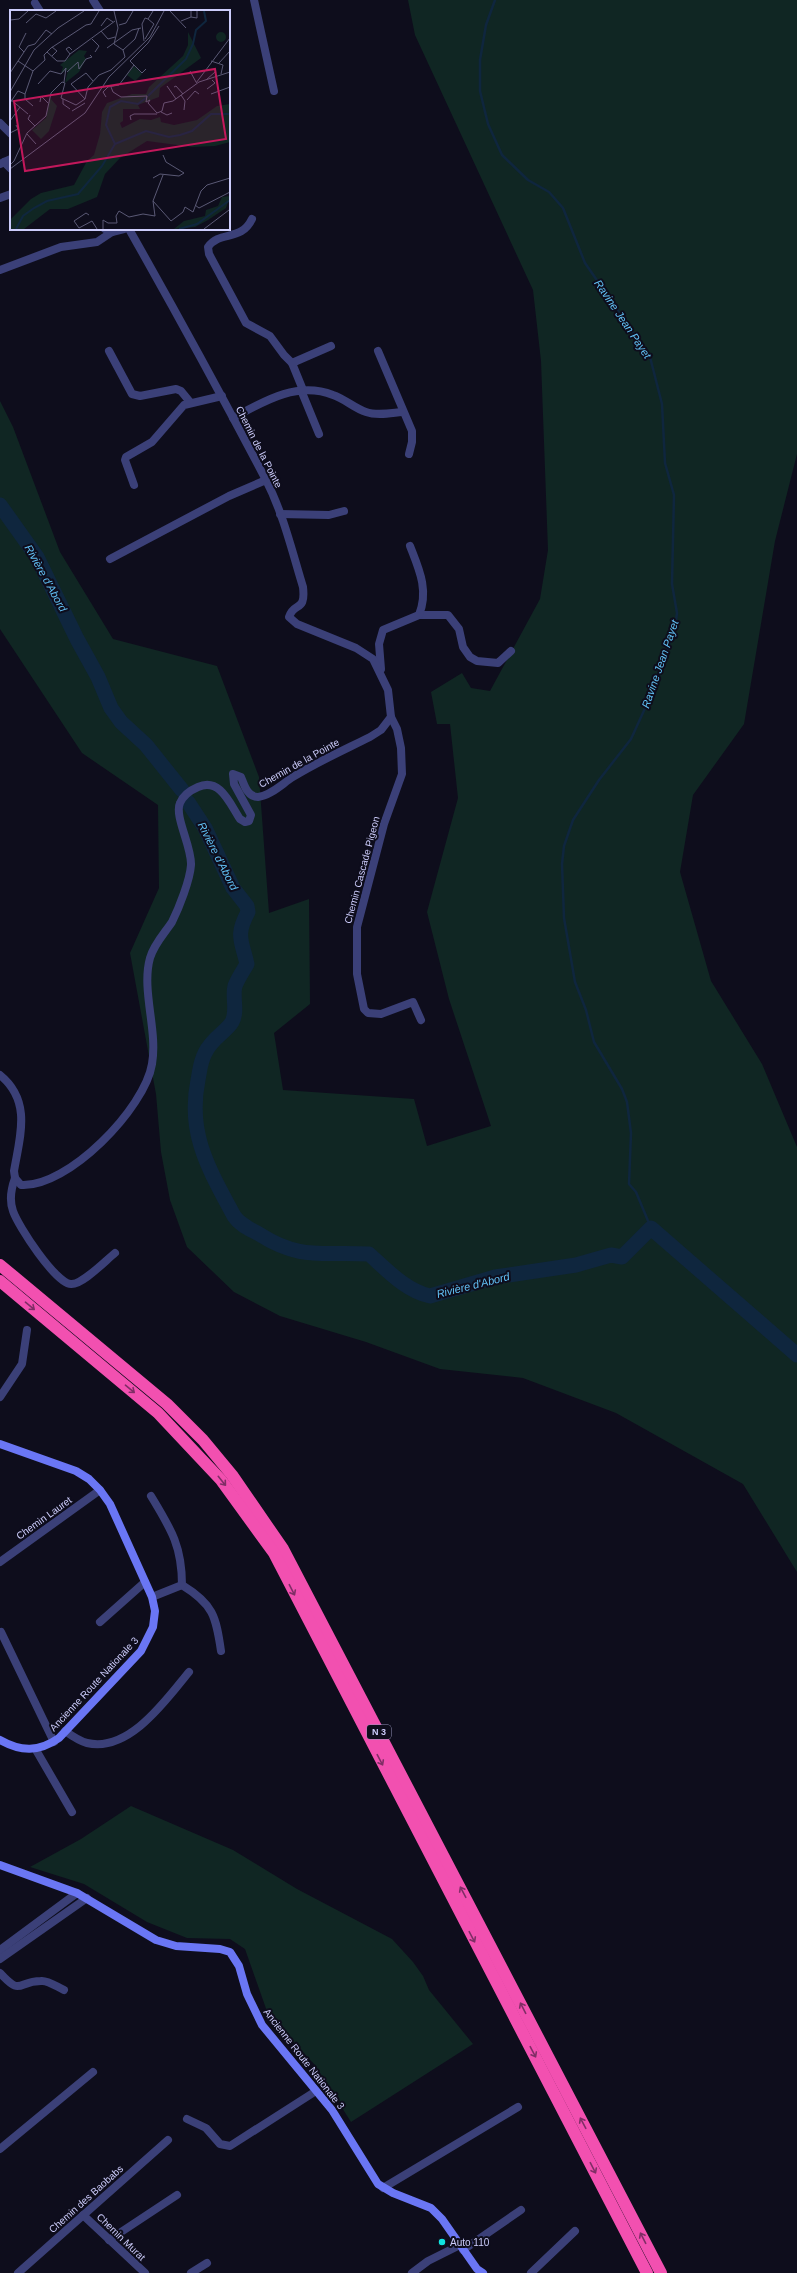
<svg xmlns="http://www.w3.org/2000/svg" width="797" height="2273" viewBox="0 0 797 2273" font-family="Helvetica,sans-serif">
  <style>
    .green { fill: #102623 }
    .lines { fill: none; stroke-linecap: round; stroke-linejoin: round }
    .stream { stroke: #0f263e; stroke-width: 2.5 }
    .river { stroke: #0f263e; stroke-width: 15 }
    .street { stroke: #3b4078; stroke-width: 8 }
    .secondary { stroke: #6a76f4; stroke-width: 8 }
    .highway { stroke: #f250b0; stroke-width: 12 }
    .oneway { stroke: #802e66 }
    .poi-dot { fill: #10e3e0; stroke: #0e0d1c; stroke-width: 1.5 }
    .labels { text-anchor: middle; dominant-baseline: central; stroke-width: 4; stroke-linejoin: round; paint-order: stroke }
    .shield { fill: #0e0d1c; stroke: #9393b8; stroke-width: 1 }
    .shield-label { font-size: 9px; font-weight: bold; fill: #ccccfb }
    .street-label { font-size: 10px; fill: #ccccfb; stroke: #0e0d1c }
    .poi-label { font-size: 10px; fill: #ccccfb; stroke: #0e0d1c; text-anchor: start }
    .water-label { font-size: 11px; font-style: italic; fill: #61c0f4; stroke: #0e0d1c }
    .inset-river { fill: none; stroke: #0f263e; stroke-width: 2 }
    .inset-road { fill: none; stroke: #5a5975; stroke-width: 1 }
    .view { fill: #c2185b; fill-opacity: 0.15; stroke: #c2185b; stroke-width: 2 }
    .inset-edge { fill: none; stroke: #ccccfb; stroke-width: 2 }
  </style>
  <rect width="100%" height="100%" fill="#0e0d1c"/>
  <g class="green">
    <path d="M 408,0 L 797,0 L 797,454 L 775,541 L 744,724 L 693,795 L 680,872 L 711,981 L 762,1064 L 797,1147 L 797,1572 L 743,1484 L 616,1413 L 523,1378 L 440,1369 L 366,1342 L 280,1316 L 234,1292 L 187,1247 L 170,1200 L 161,1152 L 156,1094 L 130,953 L 159,888 L 158,805 L 82,753 L 0,629 L 0,401 L 13,427 L 60,552 L 113,639 L 217,666 L 259,777 L 269,913 L 309,899 L 310,1004 L 274,1033 L 283,1090 L 414,1099 L 427,1146 L 491,1126 L 449,999 L 427,912 L 458,798 L 450,724 L 437,724 L 431,692 L 462,673 L 471,688 L 490,691 L 540,599 L 548,550 L 541,361 L 533,290 L 415,35 Z"/>
    <path d="M 131,1806 L 233,1850 L 297,1889 L 392,1939 L 413,1962 L 423,1976 L 429,1990 L 473,2044 L 351,2122 L 315,2065 L 269,2017 L 245,1949 L 230,1939 L 187,1938 L 147,1922 L 84,1884 L 30,1867 L 81,1839 Z"/>
  </g>
  <g class="lines">
    <path class="stream" d="M 495,0 L 486,25 L 480,60 L 480,91 L 488,124 L 502,155 L 528,180 L 549,192 L 563,208 L 585,263 L 650,357 L 662,404 L 665,463 L 674,495 L 672,584 L 677,613 L 675,627 L 652,693 L 631,739 L 599,780 L 573,820 L 564,846 L 562,864 L 564,918 L 575,982 L 586,1010 L 594,1042 L 622,1089 L 627,1102 L 631,1133 L 629,1184 L 636,1192 L 651,1228"/>
    <g class="river">
      <path d="M 0,505 L 37,557 L 77,639 L 98,677 L 111,708 L 121,722 L 146,745 L 182,790"/>
      <path d="M 188,802 L 205,828 L 233,888 L 247,906 L 248,912 C 235,936 242,941 247,964 C 243,971 238,978 235,986 C 232,997 238,1011 232,1022 C 226,1032 212,1038 205,1053 C 200,1063 200,1070 198,1080 C 187,1134 209,1169 234,1216 C 240,1225 250,1229 259,1234 C 301,1261 323,1251 369,1254 C 387,1270 406,1291 430,1296 L 495,1277 L 576,1265 L 611,1255 L 622,1257 L 651,1228 L 797,1355"/>
    </g>
    <g class="street">
      <path d="M 93,0 L 100,11"/>
      <path d="M 254,0 L 274,91"/>
      <path d="M 35,3 L 40,11"/>
      <path d="M 0,123 L 11,134"/>
      <path d="M 4,162 L 11,169"/>
      <path d="M 0,164 L 11,159"/>
      <path d="M 0,198 L 11,194"/>
      <path d="M 252,219 C 241,242 220,230 208,247 L 209,254 L 246,323 L 270,336 L 284,355 L 292,363"/>
      <path d="M 105,229 L 112,232 L 124,229"/>
      <path d="M 0,270 L 61,247 L 97,242 L 112,232"/>
      <path d="M 109,351 L 132,394 L 140,396 L 176,389 L 181,391 L 190,402"/>
      <path d="M 378,351 L 412,431 L 412,442 L 409,454"/>
      <path d="M 301,390 L 319,434"/>
      <path d="M 303,390 L 292,363 L 331,346"/>
      <path d="M 233,418 C 264,401 297,381 333,395 C 345,399 354,408 366,412 C 377,416 391,413 402,412"/>
      <path d="M 134,485 L 125,460 L 126,457 L 152,442 L 184,405 L 222,396"/>
      <path d="M 280,514 L 329,515 L 344,511"/>
      <path d="M 110,559 L 229,496 L 266,480"/>
      <path d="M 419,615 L 448,615 L 459,629 L 463,647 L 470,657 L 477,661 L 498,663 L 511,651"/>
      <path d="M 381,669 L 379,644 L 383,630 L 419,615 C 429,590 419,569 410,546"/>
      <path d="M 391,717 L 397,729 L 401,748 L 402,774 L 384,824 L 357,927 L 357,974 L 364,1009 L 368,1013 L 381,1014 L 413,1002 L 421,1020"/>
      <path d="M 0,1075 C 32,1101 20,1136 14,1171 L 15,1178 L 21,1185 C 68,1188 145,1108 152,1064 C 158,1030 141,990 150,958 C 154,944 164,934 172,922 C 179,908 190,880 191,865 C 192,847 174,816 180,803 C 183,796 191,790 198,787 C 220,777 230,804 240,819 L 245,822 L 249,821 L 251,815 L 234,784 L 233,774 L 241,777 C 244,784 247,797 258,797 C 270,796 282,784 293,777 C 317,762 344,750 370,737 L 381,730 L 391,717 L 388,690 L 373,659 L 356,648 L 297,624 L 289,617 C 294,601 306,613 303,587 C 292,551 283,513 266,480 C 222,396 176,312 129,229"/>
      <path d="M 15,1178 C 11,1189 9,1200 13,1211 C 18,1226 56,1284 71,1284 C 82,1285 105,1261 115,1253"/>
      <path d="M 0,1397 L 22,1364 L 27,1330"/>
      <path d="M 151,1496 C 171,1529 182,1546 182,1585 C 213,1604 216,1616 221,1651"/>
      <path d="M 0,1562 L 100,1490"/>
      <path d="M 152,1597 L 182,1585"/>
      <path d="M 100,1622 L 145,1582"/>
      <path d="M 1,1632 L 54,1742"/>
      <path d="M 65,1731 C 72,1736 79,1741 87,1743 C 129,1753 166,1700 189,1672"/>
      <path d="M 36,1750 L 72,1812"/>
      <path d="M 0,1950 L 77,1893"/>
      <path d="M 0,1959 L 87,1898"/>
      <path d="M 0,1973 C 22,1997 17,1981 41,1981 C 48,1980 57,1987 64,1990"/>
      <path d="M 187,2119 L 206,2128 L 220,2144 L 230,2146 L 316,2091"/>
      <path d="M 0,2149 L 93,2072"/>
      <path d="M 383,2188 L 518,2107"/>
      <path d="M 83,2215 L 145,2273"/>
      <path d="M 109,2240 L 177,2195"/>
      <path d="M 463,2250 L 521,2210"/>
      <path d="M 18,2273 L 168,2140"/>
      <path d="M 191,2273 L 207,2263"/>
      <path d="M 412,2273 L 428,2261 L 460,2245"/>
      <path d="M 531,2273 L 575,2231"/>
    </g>
    <g class="secondary">
      <path d="M 0,1444 L 76,1471 L 89,1479 L 100,1490 L 110,1504 L 152,1597 L 155,1611 L 153,1627 L 141,1651 L 59,1738 C 39,1752 21,1752 0,1740"/>
      <path d="M 0,1865 L 77,1893 L 156,1940 L 176,1946 L 220,1949 L 230,1952 L 239,1966 L 247,1994 L 262,2025 L 332,2110 L 378,2184 L 393,2193 L 431,2208 L 442,2219 L 477,2269 L 483,2273"/>
    </g>
    <g class="highway">
      <path d="M 0,1265 L 167,1404 L 203,1440 L 232,1475 L 283,1549 L 661,2273"/>
      <path d="M 0,1281 L 158,1413 L 221,1480 L 274,1553 L 647,2273"/>
    </g>
  </g>
  <defs><path id="oneway-shaft" d="M-6 0H5M1.5-3L5.5 0L1.5 3" fill="none" stroke-width="1.6" stroke-linecap="round" stroke-linejoin="round"/></defs>
  <g class="oneway">
    <use href="#oneway-shaft" transform="translate(30 1306) rotate(40)"/>
    <use href="#oneway-shaft" transform="translate(130 1389) rotate(40)"/>
    <use href="#oneway-shaft" transform="translate(222 1481) rotate(51)"/>
    <use href="#oneway-shaft" transform="translate(292 1590) rotate(63)"/>
    <use href="#oneway-shaft" transform="translate(380 1760) rotate(62)"/>
    <use href="#oneway-shaft" transform="translate(463 1892) rotate(-118)"/>
    <use href="#oneway-shaft" transform="translate(472 1937) rotate(62)"/>
    <use href="#oneway-shaft" transform="translate(523 2008) rotate(-117)"/>
    <use href="#oneway-shaft" transform="translate(533 2052) rotate(62)"/>
    <use href="#oneway-shaft" transform="translate(583 2123) rotate(-118)"/>
    <use href="#oneway-shaft" transform="translate(593 2168) rotate(63)"/>
    <use href="#oneway-shaft" transform="translate(643 2238) rotate(-117)"/>
  </g>
  <circle class="poi-dot" cx="442" cy="2242" r="4"/>
  <g class="labels">
    <rect class="shield" x="367" y="1725" width="24" height="14" rx="3"/>
    <g class="shield-label">
      <text x="379" y="1732">N 3</text>
    </g>
    <g class="street-label">
      <text transform="translate(259 447) rotate(63)">Chemin de la Pointe</text>
      <text transform="translate(299 763) rotate(-29)">Chemin de la Pointe</text>
      <text transform="translate(362 870) rotate(-75)">Chemin Cascade Pigeon</text>
      <text transform="translate(44 1518) rotate(-36)">Chemin Lauret</text>
      <text transform="translate(94 1684) rotate(-47)">Ancienne Route Nationale 3</text>
      <text transform="translate(304 2059) rotate(52)">Ancienne Route Nationale 3</text>
      <text transform="translate(86 2199) rotate(-42)">Chemin des Baobabs</text>
      <text transform="translate(121 2237) rotate(44)">Chemin Murat</text>
    </g>
    <g class="poi-label">
      <text x="450" y="2242">Auto 110</text>
    </g>
    <g class="water-label">
      <text transform="translate(623 319) rotate(56)">Ravine Jean Payet</text>
      <text transform="translate(46 578) rotate(61)">Rivière d'Abord</text>
      <text transform="translate(660 664) rotate(-71)">Ravine Jean Payet</text>
      <text transform="translate(218 856) rotate(63)">Rivière d'Abord</text>
      <text transform="translate(473 1285) rotate(-14)">Rivière d'Abord</text>
    </g>
  </g>
  <g transform="translate(10 10)">
    <rect width="220" height="220" fill="#0e0d1c"/>
    <path d="M206 27a5 5 0 1 1 10 0a5 5 0 1 1-10 0ZM 178,22 L 191,48 L 150,78 L 149,87 L 128,95 L 130,99 L 113,99 L 113,111 L 110,113 L 112,118 L 130,109 L 141,110 L 150,107 L 151,112 L 164,115 L 187,110 L 207,96 L 220,94 L 220,132 L 205,136 L 182,137 L 137,131 L 110,148 L 95,164 L 87,187 L 58,199 L 40,199 L 14,219 L 0,219 L 0,210 L 21,189 L 31,183 L 64,175 L 77,151 L 84,145 L 90,124 L 92,102 L 97,93 L 122,84 L 136,84 L 139,77 L 173,46 L 178,35 ZM 69,40 L 77,41 L 74,46 L 76,49 L 69,62 L 55,73 L 58,60 L 51,63 L 53,57 L 50,55 ZM 124,56 L 132,64 L 125,71 L 117,65 ZM 40,88 L 47,96 L 39,121 L 31,129 L 22,120 L 36,108 ZM 220,186 L 216,198 L 198,210 L 185,217 L 164,219 L 174,211 L 195,206 L 196,200 L 208,196 L 212,187 Z" fill="#102623"/>
    <path class="inset-river" d="M 138,86 L 176,49 L 183,34 L 186,20 L 196,11 L 194,1M 105,134 L 136,121 L 159,127 L 170,125 L 182,121 L 201,104 L 220,104M 6,219 L 13,206 L 24,198 L 37,191 L 68,184 L 92,156 L 105,134 L 96,115 L 100,97 L 111,91 L 128,94 L 137,87M 169,219 L 187,214 L 220,190"/>
    <path class="inset-road" d="M 160,1 L 176,18M 181,7 L 187,8 L 187,1M 0,10 L 9,9 L 18,1M 171,11 L 181,7 L 181,1M 16,13 L 26,4 L 36,8 L 46,1M 109,15 L 116,13 L 123,1M 91,16 L 97,8 L 103,12M 91,21 L 98,29 L 105,27M 82,29 L 89,36 L 85,42M 135,29 L 144,14 L 138,9M 134,31 L 132,14 L 135,8 L 138,9 L 143,1M 97,38 L 122,20 L 131,18M 113,40 L 125,29 L 129,18M 14,42 L 9,37 L 16,23M 37,42 L 47,51M 60,44 L 56,39 L 59,37 L 62,40M 42,46 L 47,41 L 42,37M 8,51 L 23,61M 47,51 L 55,51 L 60,44 L 105,11M 201,51 L 213,55 L 211,64M 209,53 L 220,41M 124,55 L 132,63 L 136,59M 23,61 L 35,50 L 34,45 L 41,38 L 76,15 L 81,14 L 89,1M 180,61 L 186,72M 57,62 L 68,52 L 69,59 L 76,49 L 82,47 L 80,45M 0,63 L 18,36 L 25,34 L 36,20 L 42,24M 196,70 L 205,62M 186,73 L 220,28M 28,74 L 40,61 L 51,64 L 56,58 L 54,72M 157,76 L 166,89M 101,77 L 103,82 L 111,87 L 137,86 L 136,92 L 140,90 L 138,93 L 147,103 L 152,101 L 154,93 L 163,91 L 189,72 L 220,62M 164,77 L 166,76 L 173,84M 197,79 L 205,73 L 202,70M 0,82 L 24,40 L 48,18 L 74,1M 201,84 L 220,77M 171,85 L 175,91 L 174,100M 96,87 L 93,82 L 98,77 L 109,75 L 124,55 L 120,51 L 138,33 L 149,16M 0,89 L 18,104M 53,89 L 53,94 L 60,99M 75,89 L 61,74 L 76,63 L 83,71M 177,90 L 185,81 L 189,84M 30,92 L 31,86 L 38,93M 0,93 L 8,81 L 15,84M 23,96 L 15,89 L 15,84 L 23,61M 62,101 L 75,93M 151,102 L 157,105 L 162,103M 20,105 L 18,109 L 25,116M 121,110 L 120,106 L 124,104 L 147,104M 0,111 L 10,97M 0,123 L 8,119 L 6,115M 17,124 L 26,134M 0,155 L 4,151 L 17,123 L 36,106 L 41,83 L 52,72 L 55,73 L 51,88 L 66,95 L 75,89 L 78,77 L 89,65 L 101,60 L 115,47 L 113,40 L 104,34 L 108,18 L 104,1M 0,159 L 75,103 L 99,67 L 140,27 L 154,1M 143,168 L 150,164 L 169,166 L 174,163 L 156,152 L 153,145M 143,191 L 153,165M 185,195 L 189,198 L 220,182M 79,205 L 76,203 L 64,211 L 69,218 L 82,211 L 87,219M 93,219 L 93,210 L 98,213 L 107,213 L 106,206 L 109,201 L 119,207 L 133,204 L 145,206 L 143,191 L 161,211 L 173,202 L 175,197 L 183,202 L 191,181 L 197,175 L 220,168M 194,219 L 219,200"/>
    <path class="view" d="M 205,59 L 216,129 L 15,161 L 4,91 Z"/>
    <rect width="220" height="220" class="inset-edge"/>
  </g>
</svg>
